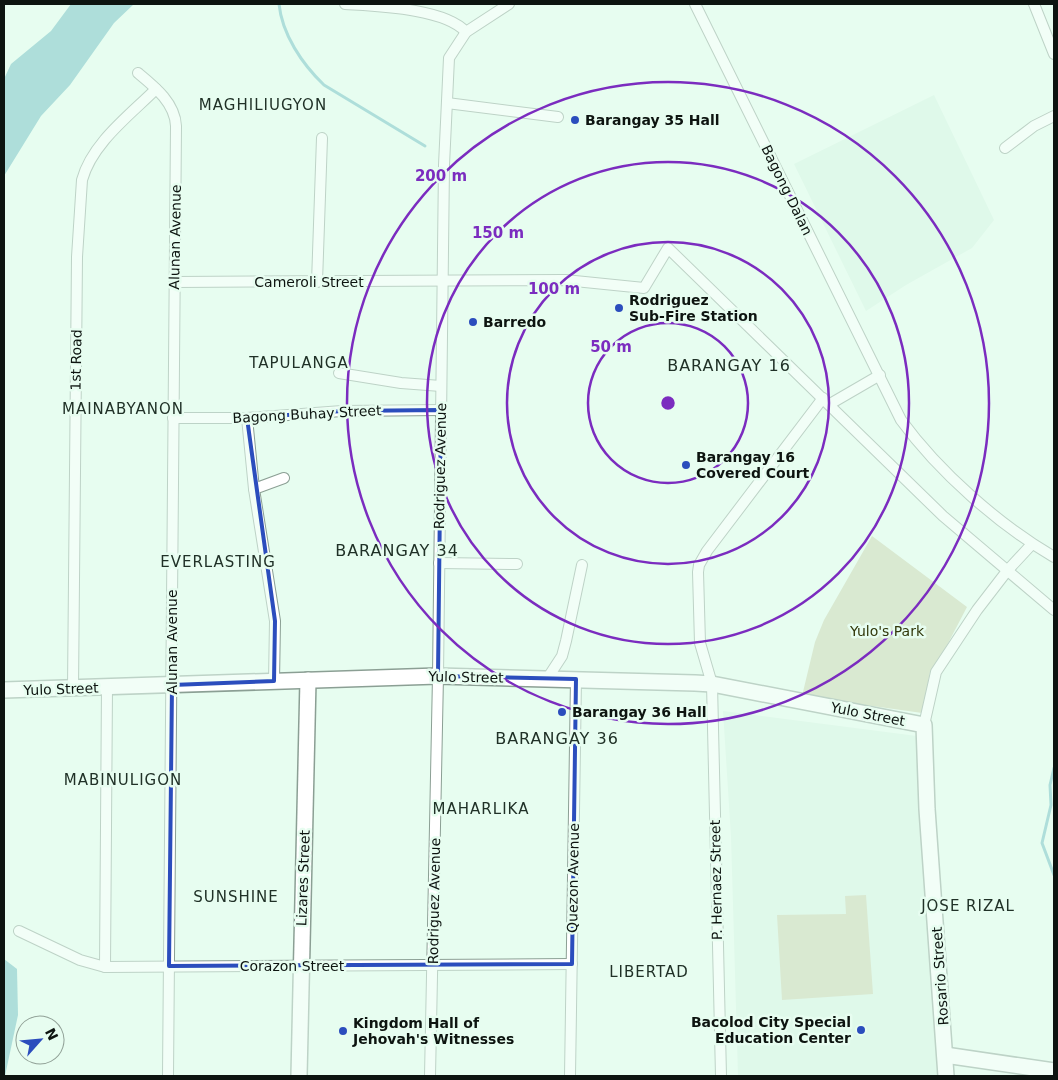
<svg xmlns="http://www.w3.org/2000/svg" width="1058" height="1080" viewBox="0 0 1058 1080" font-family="'DejaVu Sans',sans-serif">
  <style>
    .built { fill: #d6f3e2 }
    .green { fill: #c8d0ac }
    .water { fill: #68b9bf }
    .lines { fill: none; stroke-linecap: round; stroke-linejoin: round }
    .stream { stroke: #68b9bf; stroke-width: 3 }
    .street-casing { stroke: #8b9f94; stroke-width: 12 }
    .secondary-casing { stroke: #8b9f94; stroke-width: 18 }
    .street { stroke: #fff; stroke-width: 10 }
    .secondary { stroke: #fff; stroke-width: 15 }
    .marked { fill: none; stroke: #2b4dbd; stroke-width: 4; stroke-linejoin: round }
    .ring { fill: none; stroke: #7b2cbf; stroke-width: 2.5 }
    .poi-dot { fill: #2b4dbd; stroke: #e7fdf0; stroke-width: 2 }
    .labels { text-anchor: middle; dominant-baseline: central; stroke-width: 5; stroke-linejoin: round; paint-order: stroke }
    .poi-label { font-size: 14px; font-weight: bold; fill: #0d1410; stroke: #e7fdf0; text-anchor: start }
    .street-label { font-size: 14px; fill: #0d1410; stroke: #e7fdf0 }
    .park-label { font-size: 14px; fill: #32380b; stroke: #e7fdf0 }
    .neighbourhood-label { font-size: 15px; letter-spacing: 1px; fill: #203127; stroke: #e7fdf0 }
    .quarter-label { font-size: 16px; letter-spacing: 1px; fill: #203127; stroke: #e7fdf0 }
    .centre { fill: #7b2cbf; stroke: #e7fdf0; stroke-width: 2.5 }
    .ring-label { font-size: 15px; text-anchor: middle; font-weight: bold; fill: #7b2cbf; stroke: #e7fdf0; stroke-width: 5; stroke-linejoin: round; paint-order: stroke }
  </style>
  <rect width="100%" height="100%" fill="#e7fdf0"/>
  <g class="built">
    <path d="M 934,95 L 994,220 L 972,248 L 906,285 L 866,311 L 794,164 Z"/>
    <path d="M 723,711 L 917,736 L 940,1076 L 738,1076 L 731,837 Z"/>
  </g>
  <g class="green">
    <path d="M 872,536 L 967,607 L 933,672 L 930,672 L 922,713 L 802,696 L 815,642 L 824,620 Z"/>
    <path d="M 866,895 L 873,994 L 782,1000 L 777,915 L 846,914 L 845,896 Z"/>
  </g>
  <g class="water">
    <path d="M 71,4 L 134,4 L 114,23 L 70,85 L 41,116 L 4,176 L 4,79 L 11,64 L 51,31 Z"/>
    <path d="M 4,959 L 17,969 L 18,1015 L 5,1076 Z"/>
  </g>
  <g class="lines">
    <g class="stream">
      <path d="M 279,4 C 282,34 302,64 324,85 L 425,146"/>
      <path d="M 1054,768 L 1050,785 L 1051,805 L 1042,843 L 1054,875"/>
    </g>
    <defs>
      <g id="street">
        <path d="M 345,4 C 375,6 445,8 466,32"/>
        <path d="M 695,4 L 901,420 C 939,472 999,525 1054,557"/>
        <path d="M 1034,4 L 1054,54"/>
        <path d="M 138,73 C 155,87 175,103 176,126 L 168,1076"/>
        <path d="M 447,103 L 558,117"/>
        <path d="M 1005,148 L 1034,126 L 1054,116"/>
        <path d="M 175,282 L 565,280 L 644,288 L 668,248 L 943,516 L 1054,610"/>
        <path d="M 317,282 L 322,138"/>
        <path d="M 339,373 L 401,383 L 441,386"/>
        <path d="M 830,404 L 880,375"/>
        <path d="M 173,418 L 247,418 L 342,411 L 441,410"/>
        <path d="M 247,418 L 254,489 L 275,621 L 274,681"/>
        <path d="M 254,489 L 284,478"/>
        <path d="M 439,563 L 517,564"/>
        <path d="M 547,679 L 562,656 L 566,641 L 582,565"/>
        <path d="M 73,688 L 77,257 L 82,180 C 92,143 130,115 156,89"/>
        <path d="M 924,725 L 936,672 L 977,610 L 1007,571 L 1032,544"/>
        <path d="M 19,931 L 80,960 L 105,967 L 572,964"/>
        <path d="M 105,967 L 107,687"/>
        <path d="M 430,1076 L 438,676 L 444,165 L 449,58 L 466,32 L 509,4"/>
        <path d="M 570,1076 L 576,679"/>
        <path d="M 721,1076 L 712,684 L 700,643 L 698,572 L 699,565 L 707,551 L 823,398"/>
      </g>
      <g id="secondary">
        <path d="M 4,690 L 438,676 L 695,683 L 712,684 L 924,725 L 927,809 L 946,1076"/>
        <path d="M 945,1055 L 1054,1071"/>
        <path d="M 299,1076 L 308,680"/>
      </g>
    </defs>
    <use href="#street" class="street-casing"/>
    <use href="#secondary" class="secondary-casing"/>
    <use href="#street" class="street"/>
    <use href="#secondary" class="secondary"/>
  </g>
  <path d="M0 0H1058V1080H0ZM 441,410 L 438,676 L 576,679 L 572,964 L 169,966 L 172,685 L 274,681 L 275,621 L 247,418 L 342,411 Z" fill="#e7fdf0" fill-opacity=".55" fill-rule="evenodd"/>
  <path class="marked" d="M 441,410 L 438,676 L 576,679 L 572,964 L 169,966 L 172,685 L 274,681 L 275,621 L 247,418 L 342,411 Z"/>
  <g class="ring">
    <circle cx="668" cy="403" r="80"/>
    <circle cx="668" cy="403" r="161"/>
    <circle cx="668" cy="403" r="241"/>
    <circle cx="668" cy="403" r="321"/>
  </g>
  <g class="poi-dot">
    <circle cx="575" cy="120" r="5"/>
    <circle cx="619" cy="308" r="5"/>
    <circle cx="473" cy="322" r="5"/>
    <circle cx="686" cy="465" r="5"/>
    <circle cx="562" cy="712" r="5"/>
    <circle cx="861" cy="1030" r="5"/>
    <circle cx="343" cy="1031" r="5"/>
  </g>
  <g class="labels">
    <g class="poi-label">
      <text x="585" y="120">Barangay 35 Hall</text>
      <text x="629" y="300">Rodriguez<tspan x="629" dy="16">Sub-Fire Station</tspan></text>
      <text x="483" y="322">Barredo</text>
      <text x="696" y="457">Barangay 16<tspan x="696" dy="16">Covered Court</tspan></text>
      <text x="572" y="712">Barangay 36 Hall</text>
      <text x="851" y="1022" text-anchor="end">Bacolod City Special<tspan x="851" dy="16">Education Center</tspan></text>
      <text x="353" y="1023">Kingdom Hall of<tspan x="353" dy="16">Jehovah's Witnesses</tspan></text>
    </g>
    <g class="street-label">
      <text transform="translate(787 190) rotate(64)">Bagong Dalan</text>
      <text transform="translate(175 237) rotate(-89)">Alunan Avenue</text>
      <text x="309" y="282">Cameroli Street</text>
      <text transform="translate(76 360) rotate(-89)">1st Road</text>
      <text transform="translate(307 414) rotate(-3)">Bagong Buhay Street</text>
      <text transform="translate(440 466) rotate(-89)">Rodriguez Avenue</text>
      <text transform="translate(172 642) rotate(-90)">Alunan Avenue</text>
      <text transform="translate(466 677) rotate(1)">Yulo Street</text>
      <text transform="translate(61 689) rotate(-2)">Yulo Street</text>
      <text transform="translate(868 714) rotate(11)">Yulo Street</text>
      <text transform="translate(303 878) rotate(-88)">Lizares Street</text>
      <text transform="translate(573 878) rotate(-89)">Quezon Avenue</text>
      <text transform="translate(716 880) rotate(-91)">P. Hernaez Street</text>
      <text transform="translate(434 901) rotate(-89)">Rodriguez Avenue</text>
      <text x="292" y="966">Corazon Street</text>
      <text transform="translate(940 976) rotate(-94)">Rosario Street</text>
    </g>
    <g class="park-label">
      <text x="887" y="631">Yulo's Park</text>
    </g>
    <g class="neighbourhood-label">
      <text x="263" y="105">MAGHILIUGYON</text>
      <text x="299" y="363">TAPULANGA</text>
      <text x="123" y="409">MAINABYANON</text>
      <text x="218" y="562">EVERLASTING</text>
      <text x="123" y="780">MABINULIGON</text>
      <text x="481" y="809">MAHARLIKA</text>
      <text x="236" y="897">SUNSHINE</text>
      <text x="968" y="906">JOSE RIZAL</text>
      <text x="649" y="972">LIBERTAD</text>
    </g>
    <g class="quarter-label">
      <text x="729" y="365">BARANGAY 16</text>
      <text x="397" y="550">BARANGAY 34</text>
      <text x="557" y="738">BARANGAY 36</text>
    </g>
  </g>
  <circle cx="668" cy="403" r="8" class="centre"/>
  <g class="ring-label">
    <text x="441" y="181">200 m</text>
    <text x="498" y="238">150 m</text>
    <text x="554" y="294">100 m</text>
    <text x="611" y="352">50 m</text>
  </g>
  <rect width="1058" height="1080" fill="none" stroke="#0d1410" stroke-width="10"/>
  <g transform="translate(40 1040) rotate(63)"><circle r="24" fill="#e7fdf0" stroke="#90a096"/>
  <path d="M0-4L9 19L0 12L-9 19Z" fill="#2b4dbd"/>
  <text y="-8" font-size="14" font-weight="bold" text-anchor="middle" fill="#0d1410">N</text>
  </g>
</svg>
